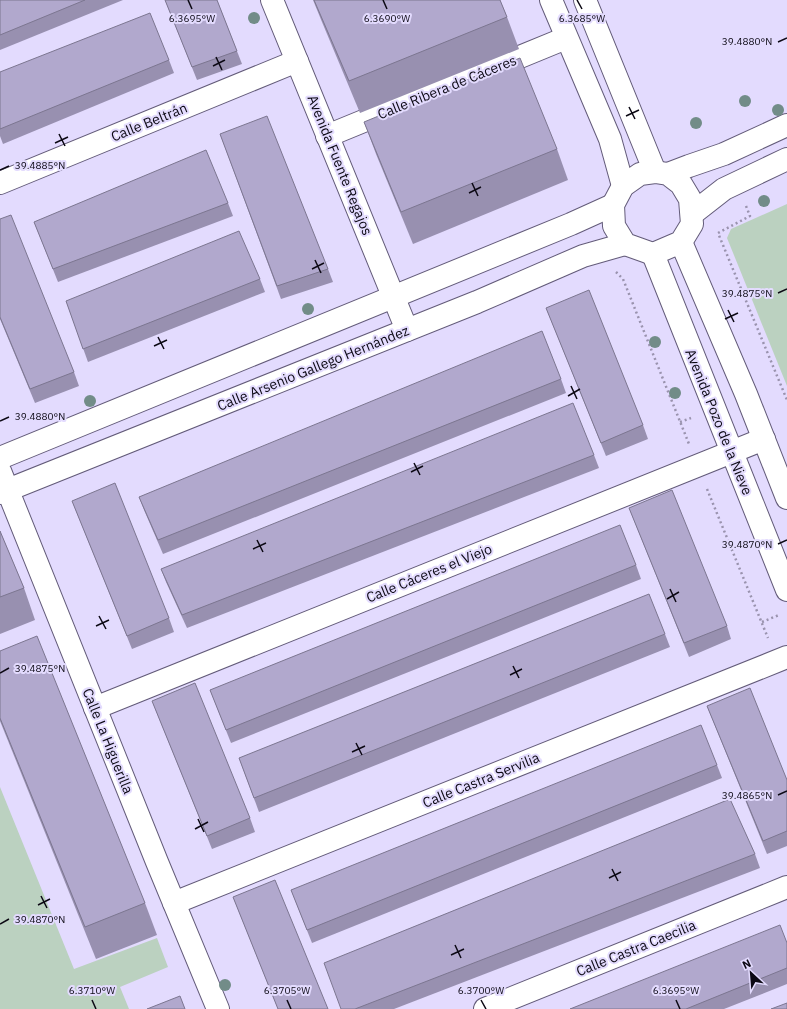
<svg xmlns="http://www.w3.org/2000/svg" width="787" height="1009" viewBox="0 0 787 1009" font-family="'IBM Plex Sans',sans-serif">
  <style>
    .green { fill: #bbd1c0 }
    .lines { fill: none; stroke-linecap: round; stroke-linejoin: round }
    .street-casing { stroke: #635b79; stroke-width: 24 }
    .secondary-casing { stroke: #635b79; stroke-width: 24 }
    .path { stroke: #9a93ae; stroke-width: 2.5; stroke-dasharray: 2 3; stroke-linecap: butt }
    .street { stroke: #fff; stroke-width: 22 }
    .secondary { stroke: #fff; stroke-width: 22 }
    .tree { fill: #728c88 }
    .wall { fill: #9890b0 }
    .building { fill: #b1a8cd; stroke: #7c7690 }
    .ticks { fill: none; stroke: #0c0914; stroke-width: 1.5 }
    .labels { text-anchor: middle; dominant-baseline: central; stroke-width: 4; stroke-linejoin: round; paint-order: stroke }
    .street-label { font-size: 14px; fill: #0c0914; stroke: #e3dbfe }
    .ticks-label { font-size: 10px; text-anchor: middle; fill: #0c0914; stroke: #e3dbfe; stroke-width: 4; stroke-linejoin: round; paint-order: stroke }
  </style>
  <rect width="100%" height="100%" fill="#e3dbfe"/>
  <g class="green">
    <path d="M 787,204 L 787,386 L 727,238 L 731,229 Z"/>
    <path d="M 0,787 L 74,969 L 157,938 L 168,967 L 120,987 L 129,1009 L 0,1009 Z"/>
  </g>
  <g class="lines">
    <defs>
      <g id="street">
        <path d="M 272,0 L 407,330"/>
        <path d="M 327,136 L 566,38"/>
        <path d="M 0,183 L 297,61"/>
        <path d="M 0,471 L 157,862 L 218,1009"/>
        <path d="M 95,708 L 764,439"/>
        <path d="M 174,903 L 787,657"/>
        <path d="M 485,1009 L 787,887"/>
      </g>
      <g id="secondary">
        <path d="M 551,0 L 610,139 L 623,186"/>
        <path d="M 585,0 L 655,172"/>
        <path d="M 655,172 L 668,174 L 681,184 L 690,199 L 692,224 L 681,242 L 653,254 L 625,244 L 614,226 L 613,205 L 623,186 L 640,174 Z"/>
        <path d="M 668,174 L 689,166 L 724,154 L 787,125"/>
        <path d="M 692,214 L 724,189 L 787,159"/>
        <path d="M 681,242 L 746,394 L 787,498"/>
        <path d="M 653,254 L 787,590"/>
        <path d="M 0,458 L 571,224 L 613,205"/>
        <path d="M 0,493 L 477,302 L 583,256 L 625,244"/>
      </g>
    </defs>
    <use href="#street" class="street-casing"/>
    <use href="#secondary" class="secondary-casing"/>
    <g class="path">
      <path d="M 746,206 L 750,216 L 718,233 L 787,400"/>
      <path d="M 616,272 L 623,279 L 689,444"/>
      <path d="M 680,422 L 691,418"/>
      <path d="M 707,489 L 768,638"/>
      <path d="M 762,622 L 779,615"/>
    </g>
    <use href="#street" class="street"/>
    <use href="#secondary" class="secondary"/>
  </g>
  <g class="tree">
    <circle cx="254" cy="18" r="6"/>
    <circle cx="745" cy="101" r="6"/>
    <circle cx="778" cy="110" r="6"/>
    <circle cx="696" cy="123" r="6"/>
    <circle cx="764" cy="201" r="6"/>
    <circle cx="308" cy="309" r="6"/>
    <circle cx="655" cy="342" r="6"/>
    <circle cx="675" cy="393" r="6"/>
    <circle cx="90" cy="401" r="6"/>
    <circle cx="225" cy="985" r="6"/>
  </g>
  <g class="wall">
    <path d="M 0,0 L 123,0 L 0,50 Z"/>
    <path d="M 165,0 L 217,0 L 242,64 L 197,80 Z"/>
    <path d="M 313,0 L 500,0 L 507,17 L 519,49 L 360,113 L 322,22 Z"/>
    <path d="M 169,60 L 174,73 L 3,144 L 0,136 L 0,72 Z"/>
    <path d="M 364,122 L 557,149 L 568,180 L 413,244 L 376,154 Z"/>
    <path d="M 220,134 L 328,269 L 333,282 L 281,299 Z"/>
    <path d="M 228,203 L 233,216 L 58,282 L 34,222 Z"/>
    <path d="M 0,219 L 74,372 L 79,386 L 35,403 L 0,319 Z"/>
    <path d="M 260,279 L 265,292 L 88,362 L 66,301 Z"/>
    <path d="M 546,308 L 643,425 L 648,439 L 606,456 Z"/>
    <path d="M 561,379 L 566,393 L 163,554 L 144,510 L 139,497 Z"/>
    <path d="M 594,455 L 599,468 L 187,628 L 166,582 L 161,569 Z"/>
    <path d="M 72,501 L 169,618 L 174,632 L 132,649 Z"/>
    <path d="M 629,508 L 727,626 L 731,639 L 689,657 Z"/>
    <path d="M 0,531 L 24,588 L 35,620 L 0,634 Z"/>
    <path d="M 636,565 L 641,579 L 231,743 L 210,690 Z"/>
    <path d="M 665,634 L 670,647 L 259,812 L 239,758 Z"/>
    <path d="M 0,651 L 145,903 L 157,935 L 96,959 L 0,721 Z"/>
    <path d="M 152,701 L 250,818 L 255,832 L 212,849 Z"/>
    <path d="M 707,706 L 787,780 L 787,846 L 767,854 Z"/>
    <path d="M 717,765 L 722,778 L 312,943 L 291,890 Z"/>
    <path d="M 755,854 L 760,868 L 394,1009 L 341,1009 Z"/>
    <path d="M 233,897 L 328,1009 L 278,1009 Z"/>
    <path d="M 787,943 L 787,984 L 724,1009 L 570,1009 Z"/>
  </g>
  <g class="building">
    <path d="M 0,0 L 85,0 L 0,35 Z"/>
    <path d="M 165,0 L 217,0 L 237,51 L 192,67 Z"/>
    <path d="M 314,0 L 500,0 L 507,17 L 349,81 Z"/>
    <path d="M 150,13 L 169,60 L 0,129 L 0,72 Z"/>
    <path d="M 520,58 L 557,149 L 401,212 L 364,122 Z"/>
    <path d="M 267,116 L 328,269 L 277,286 L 220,134 Z"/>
    <path d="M 206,150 L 228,203 L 53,269 L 34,222 Z"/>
    <path d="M 11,215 L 74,372 L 30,389 L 0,317 L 0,219 Z"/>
    <path d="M 239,231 L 260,279 L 83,349 L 66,301 Z"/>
    <path d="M 589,290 L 643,425 L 601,443 L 546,308 Z"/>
    <path d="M 542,331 L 561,379 L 158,540 L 139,497 Z"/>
    <path d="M 573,403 L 594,455 L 182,615 L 161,569 Z"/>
    <path d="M 115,483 L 169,618 L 127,636 L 72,501 Z"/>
    <path d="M 672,490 L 727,626 L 684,643 L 629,508 Z"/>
    <path d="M 620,525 L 636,565 L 226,730 L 210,690 Z"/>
    <path d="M 0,531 L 24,588 L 0,597 Z"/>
    <path d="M 649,594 L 665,634 L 254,798 L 239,758 Z"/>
    <path d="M 37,636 L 145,903 L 85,927 L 0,718 L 0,651 Z"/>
    <path d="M 195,683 L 250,818 L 207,836 L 152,701 Z"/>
    <path d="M 750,688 L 787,780 L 787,831 L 763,841 L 707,706 Z"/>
    <path d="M 701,725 L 717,765 L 307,930 L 291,890 Z"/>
    <path d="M 730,799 L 755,854 L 355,1009 L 341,1009 L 324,963 Z"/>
    <path d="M 275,880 L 328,1009 L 278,1009 L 233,897 Z"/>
    <path d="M 780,925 L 787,943 L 787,968 L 686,1009 L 570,1009 Z"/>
    <path d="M 180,996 L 185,1009 L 147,1009 Z"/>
    <path d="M 787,1003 L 787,1009 L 771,1009 Z"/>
  </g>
  <path class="ticks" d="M 188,0 L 192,9M 383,0 L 387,9M 577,0 L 582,9M 778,42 L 787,38M 216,57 L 222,70M 213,66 L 225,60M 629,107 L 635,119M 626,116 L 639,110M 59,134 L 65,146M 55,143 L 68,137M 0,170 L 9,166M 472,183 L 478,196M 469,193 L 481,187M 315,260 L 321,273M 312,269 L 324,263M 778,293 L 787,289M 728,310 L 734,322M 725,319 L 738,313M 158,337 L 164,349M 154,346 L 167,340M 571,386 L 577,399M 568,396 L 580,389M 0,421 L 9,417M 414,463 L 420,475M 411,472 L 423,466M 257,540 L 263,552M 778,544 L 787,540M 253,549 L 266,543M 670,589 L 676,602M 667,599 L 679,592M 99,616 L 106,629M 96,626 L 109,620M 513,666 L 519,678M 0,673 L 9,668M 510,675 L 522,669M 356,743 L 362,755M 352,752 L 365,746M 778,795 L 787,791M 198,819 L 204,832M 195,829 L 208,822M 612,869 L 618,881M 609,878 L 621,872M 41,896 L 47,908M 38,905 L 50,899M 0,924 L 9,919M 455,945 L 461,958M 451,955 L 464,949M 92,1000 L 96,1009M 287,1000 L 291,1009M 481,1000 L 486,1009M 676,1000 L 680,1009"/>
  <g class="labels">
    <g class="street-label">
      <text transform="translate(447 87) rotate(-22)">Calle Ribera de Cáceres</text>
      <text transform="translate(149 122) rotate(-22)">Calle Beltrán</text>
      <text transform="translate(340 165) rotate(68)">Avenida Fuente Regajos</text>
      <text transform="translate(313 368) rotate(-22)">Calle Arsenio Gallego Hernández</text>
      <text transform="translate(719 422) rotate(68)">Avenida Pozo de la Nieve</text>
      <text transform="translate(429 573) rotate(-22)">Calle Cáceres el Viejo</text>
      <text transform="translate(108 741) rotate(68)">Calle La Higuerilla</text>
      <text transform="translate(481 780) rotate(-22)">Calle Castra Servilia</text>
      <text transform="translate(636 948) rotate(-22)">Calle Castra Caecilia</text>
    </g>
  </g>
  <g class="ticks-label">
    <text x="192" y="22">6.3695°W</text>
    <text x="387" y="22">6.3690°W</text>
    <text x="582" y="22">6.3685°W</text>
    <text x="747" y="45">39.4880°N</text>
    <text x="40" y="169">39.4885°N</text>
    <text x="747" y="297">39.4875°N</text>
    <text x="40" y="420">39.4880°N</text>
    <text x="747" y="548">39.4870°N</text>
    <text x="40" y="672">39.4875°N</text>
    <text x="747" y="799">39.4865°N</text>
    <text x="40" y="923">39.4870°N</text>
    <text x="92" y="994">6.3710°W</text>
    <text x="287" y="994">6.3705°W</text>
    <text x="481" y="994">6.3700°W</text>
    <text x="676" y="994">6.3695°W</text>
  </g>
  <g transform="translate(751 973) rotate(334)" stroke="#e3dbfe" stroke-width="3" paint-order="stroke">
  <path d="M0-3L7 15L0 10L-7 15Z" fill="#0c0914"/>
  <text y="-6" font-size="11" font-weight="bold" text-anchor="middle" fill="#0c0914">N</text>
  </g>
</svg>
